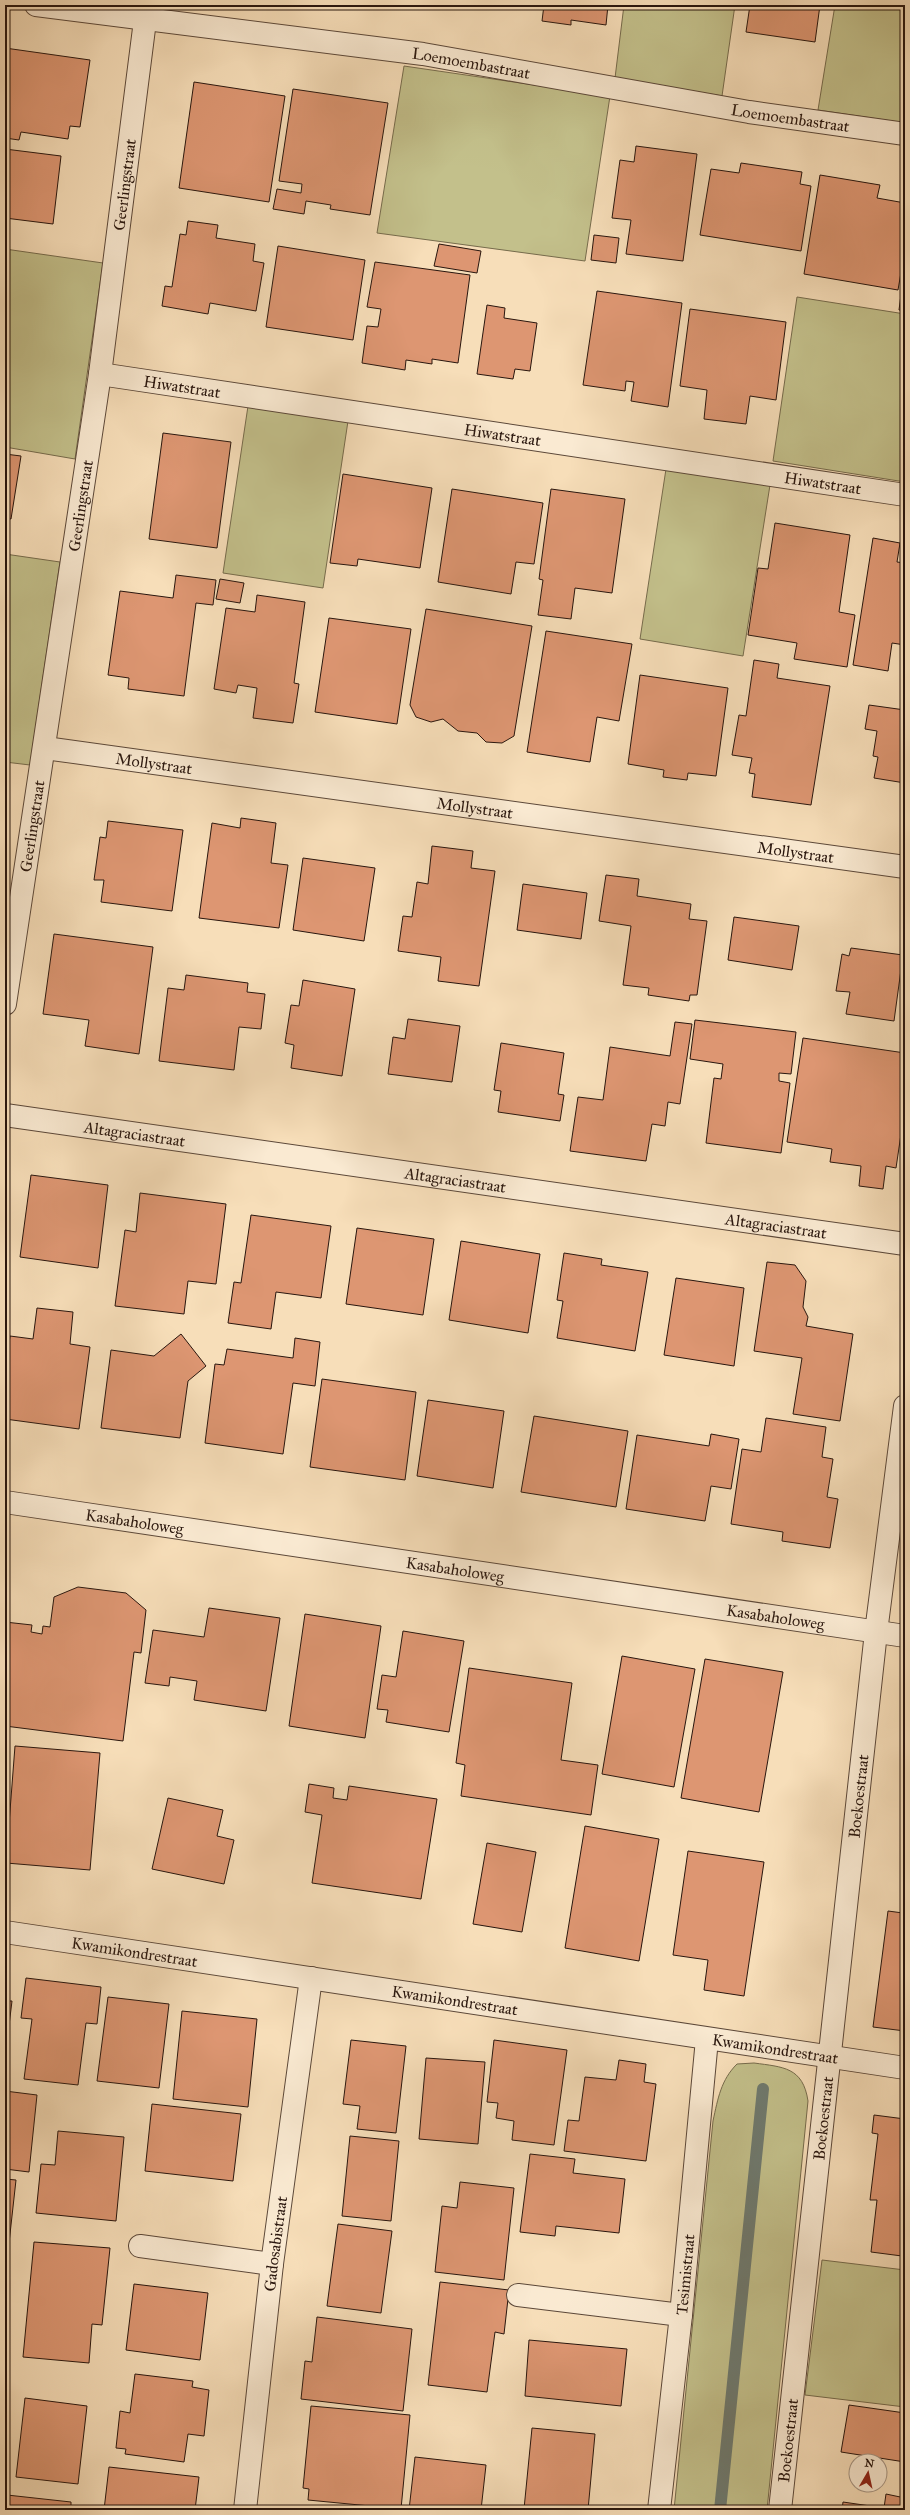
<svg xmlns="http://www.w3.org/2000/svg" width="910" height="2515" viewBox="0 0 910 2515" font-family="'IM FELL Great Primer',serif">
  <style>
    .green { fill: #c3c08b; stroke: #766b4c }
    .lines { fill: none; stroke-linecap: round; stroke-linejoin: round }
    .stream { stroke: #6f7a6f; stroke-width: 12 }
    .building { fill: #dd9672; stroke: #29160e }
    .minor-casing { stroke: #5c4839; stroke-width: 24 }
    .minor { stroke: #faead2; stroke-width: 22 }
    .labels { text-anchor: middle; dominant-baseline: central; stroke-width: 3.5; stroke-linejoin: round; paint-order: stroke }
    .street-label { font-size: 16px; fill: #29160e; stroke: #faead2 }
  </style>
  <rect width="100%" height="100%" fill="#f7deb9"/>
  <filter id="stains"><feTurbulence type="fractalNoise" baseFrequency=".005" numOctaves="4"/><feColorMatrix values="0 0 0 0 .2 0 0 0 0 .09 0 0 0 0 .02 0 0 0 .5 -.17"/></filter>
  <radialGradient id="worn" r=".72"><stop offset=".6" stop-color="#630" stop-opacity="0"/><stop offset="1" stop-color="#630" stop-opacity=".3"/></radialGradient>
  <g class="green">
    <path d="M 624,5 L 735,5 L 722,96 L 615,78 Z"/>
    <path d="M 835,5 L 905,5 L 905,123 L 818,110 Z"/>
    <path d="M 404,66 L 610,96 L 585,261 L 377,233 Z"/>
    <path d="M 5,249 L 103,263 L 75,459 L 5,447 Z"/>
    <path d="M 797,297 L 905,314 L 905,482 L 773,461 Z"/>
    <path d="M 248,406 L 348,421 L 323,588 L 223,573 Z"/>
    <path d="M 666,469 L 770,485 L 743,656 L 640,639 Z"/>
    <path d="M 5,554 L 60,562 L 30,765 L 5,762 Z"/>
    <path d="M 754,2063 C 783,2067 803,2067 808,2101 L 767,2510 L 674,2510 L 713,2121 C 718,2098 721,2080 737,2064 Z"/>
    <path d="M 822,2260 L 905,2270 L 905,2407 L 805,2395 Z"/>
  </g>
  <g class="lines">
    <path class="stream" d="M 720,2510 L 763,2089"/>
  </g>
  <g class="building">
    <path d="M 544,5 L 608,5 L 606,25 L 571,20 L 571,25 L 542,21 Z"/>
    <path d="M 750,5 L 820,5 L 815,42 L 746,32 Z"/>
    <path d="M 5,48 L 90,60 L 80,127 L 70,126 L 68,139 L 21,132 L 19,140 L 5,138 Z"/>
    <path d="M 194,82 L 285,96 L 269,202 L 179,188 Z"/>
    <path d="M 293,89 L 388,103 L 370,215 L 330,209 L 331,205 L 306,201 L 304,214 L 273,209 L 277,189 L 301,193 L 302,184 L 279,181 Z"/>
    <path d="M 636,146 L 697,154 L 683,261 L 626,254 L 631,220 L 612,218 L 620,160 L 634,162 Z"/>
    <path d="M 5,149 L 61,156 L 53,224 L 5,218 Z"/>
    <path d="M 741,163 L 802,172 L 800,184 L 811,186 L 801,251 L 700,235 L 711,169 L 739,173 Z"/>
    <path d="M 820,175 L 880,185 L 877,198 L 905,203 L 905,249 L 898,290 L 804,274 Z"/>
    <path d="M 188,221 L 218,225 L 216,238 L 255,244 L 253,261 L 264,263 L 256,311 L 210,303 L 208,314 L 162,306 L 165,286 L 172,287 L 180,234 L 186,235 Z"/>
    <path d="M 594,235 L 619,238 L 616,263 L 591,260 Z"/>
    <path d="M 439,244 L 481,251 L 477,273 L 434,266 Z"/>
    <path d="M 278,246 L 365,260 L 353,340 L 266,327 Z"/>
    <path d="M 375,262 L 470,275 L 458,363 L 432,359 L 432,364 L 406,360 L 405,370 L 362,363 L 367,326 L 378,327 L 381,309 L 367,307 Z"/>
    <path d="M 902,287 L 905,287 L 905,311 L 899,310 Z"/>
    <path d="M 597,291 L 682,303 L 668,407 L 631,401 L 634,382 L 626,381 L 625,391 L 583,385 Z"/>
    <path d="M 487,305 L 505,308 L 504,318 L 537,323 L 530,371 L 515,369 L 513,379 L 477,374 Z"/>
    <path d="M 690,309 L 786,322 L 776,400 L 750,396 L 746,424 L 704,419 L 707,390 L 680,386 Z"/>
    <path d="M 163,433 L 231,442 L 217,548 L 149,539 Z"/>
    <path d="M 5,454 L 21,456 L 11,519 L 5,518 Z"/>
    <path d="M 343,474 L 432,488 L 420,568 L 358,559 L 357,566 L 330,563 Z"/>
    <path d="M 452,489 L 543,503 L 534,564 L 516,562 L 511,594 L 438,582 Z"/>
    <path d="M 551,489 L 625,499 L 612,593 L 575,588 L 571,619 L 538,615 L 543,580 L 539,579 Z"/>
    <path d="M 775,523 L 850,535 L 839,612 L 855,615 L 847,667 L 794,659 L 797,643 L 748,635 L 758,568 L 768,569 Z"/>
    <path d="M 873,538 L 900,543 L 897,562 L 905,563 L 905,645 L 892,643 L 888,671 L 853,665 Z"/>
    <path d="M 176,575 L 216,580 L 213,605 L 196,603 L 184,696 L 128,689 L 129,678 L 108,675 L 120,591 L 173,598 Z"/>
    <path d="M 220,579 L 244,583 L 240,603 L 216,599 Z"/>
    <path d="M 257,595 L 305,602 L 294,683 L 299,684 L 293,723 L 253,718 L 257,688 L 238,685 L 236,693 L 214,689 L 226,608 L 255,612 Z"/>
    <path d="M 426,609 L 532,626 L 514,736 L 502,743 L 486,742 L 477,733 L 458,731 L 443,719 L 431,722 L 416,717 L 410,705 Z"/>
    <path d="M 329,618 L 411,629 L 397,724 L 315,712 Z"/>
    <path d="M 546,631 L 632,644 L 619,721 L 597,717 L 590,762 L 527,752 Z"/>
    <path d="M 754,660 L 779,664 L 777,678 L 830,686 L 811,805 L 752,797 L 755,774 L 749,773 L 752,758 L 732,755 L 739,715 L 746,716 Z"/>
    <path d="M 640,675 L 728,688 L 716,776 L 688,773 L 687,780 L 663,777 L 664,770 L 628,764 Z"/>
    <path d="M 869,705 L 905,710 L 905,783 L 874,778 L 878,757 L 873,756 L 877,731 L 865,729 Z"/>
    <path d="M 241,818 L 276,823 L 271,863 L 288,865 L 279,928 L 199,918 L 212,823 L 240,828 Z"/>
    <path d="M 108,821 L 183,830 L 172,911 L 101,902 L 104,880 L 94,880 L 100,837 L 106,838 Z"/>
    <path d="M 432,846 L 473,851 L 471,868 L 495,871 L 479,986 L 438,981 L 441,957 L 398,951 L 403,916 L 412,917 L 417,882 L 428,884 Z"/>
    <path d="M 303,858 L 375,868 L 364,941 L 293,930 Z"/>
    <path d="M 606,875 L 639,879 L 637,896 L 691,904 L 689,919 L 707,921 L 697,995 L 690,995 L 689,1001 L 648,995 L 649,988 L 623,985 L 631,926 L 599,921 Z"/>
    <path d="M 523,884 L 587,893 L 581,939 L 517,930 Z"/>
    <path d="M 734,917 L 799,926 L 792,970 L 728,960 Z"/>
    <path d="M 54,934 L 153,947 L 139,1054 L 85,1046 L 89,1020 L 43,1014 Z"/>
    <path d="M 851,948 L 903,955 L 894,1021 L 846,1014 L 850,992 L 836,991 L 842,954 L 849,956 Z"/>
    <path d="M 186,975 L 248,983 L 247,992 L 265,994 L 261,1029 L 239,1027 L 234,1070 L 159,1061 L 168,988 L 184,990 Z"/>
    <path d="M 303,980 L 355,989 L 342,1076 L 291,1068 L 294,1045 L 285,1043 L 291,1005 L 299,1006 Z"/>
    <path d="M 408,1019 L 460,1026 L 452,1082 L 388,1074 L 393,1037 L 405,1039 Z"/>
    <path d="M 695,1020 L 796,1032 L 791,1074 L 779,1073 L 779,1081 L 790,1083 L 781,1153 L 706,1143 L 714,1078 L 721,1079 L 723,1064 L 690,1059 Z"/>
    <path d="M 675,1022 L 692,1024 L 680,1104 L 668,1102 L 665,1126 L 652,1124 L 646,1161 L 570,1151 L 578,1097 L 603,1100 L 610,1047 L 670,1056 Z"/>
    <path d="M 803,1038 L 905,1053 L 905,1107 L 896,1168 L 886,1166 L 883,1189 L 859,1186 L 861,1166 L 830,1162 L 832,1149 L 787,1142 Z"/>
    <path d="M 501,1043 L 564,1053 L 558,1094 L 564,1095 L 560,1121 L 498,1112 L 501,1091 L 494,1090 Z"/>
    <path d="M 31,1175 L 108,1185 L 98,1268 L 20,1257 Z"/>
    <path d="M 140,1193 L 226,1204 L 216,1284 L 188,1281 L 184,1314 L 115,1306 L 125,1230 L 136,1232 Z"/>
    <path d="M 251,1215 L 331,1226 L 321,1298 L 276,1292 L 271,1329 L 228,1323 L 234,1282 L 241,1283 Z"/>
    <path d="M 357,1228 L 434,1239 L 423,1315 L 346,1304 Z"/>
    <path d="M 461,1241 L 540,1254 L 528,1333 L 449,1320 Z"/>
    <path d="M 564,1253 L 602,1259 L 601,1265 L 648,1272 L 635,1351 L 557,1338 L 563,1301 L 557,1300 Z"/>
    <path d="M 767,1262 L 795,1265 L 806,1281 L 803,1307 L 808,1317 L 806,1326 L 853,1334 L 840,1421 L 793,1414 L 802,1358 L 754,1351 Z"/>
    <path d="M 676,1278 L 744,1288 L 734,1366 L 664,1355 Z"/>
    <path d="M 37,1308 L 73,1312 L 70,1344 L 90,1347 L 79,1429 L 5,1419 L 5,1371 L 10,1336 L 33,1339 Z"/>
    <path d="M 181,1334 L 206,1366 L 188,1381 L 180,1438 L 101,1428 L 111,1350 L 154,1356 Z"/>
    <path d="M 295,1338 L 320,1342 L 315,1386 L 293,1383 L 283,1454 L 205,1443 L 215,1364 L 224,1365 L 227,1349 L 293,1358 Z"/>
    <path d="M 322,1379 L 416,1392 L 405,1480 L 310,1467 Z"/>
    <path d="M 428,1400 L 504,1411 L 493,1488 L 417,1476 Z"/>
    <path d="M 534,1416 L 628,1431 L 616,1507 L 521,1492 Z"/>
    <path d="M 766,1418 L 826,1427 L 822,1457 L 833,1459 L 827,1497 L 838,1499 L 830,1548 L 782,1541 L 783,1532 L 731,1524 L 742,1449 L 761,1452 Z"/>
    <path d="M 711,1434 L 739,1439 L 731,1489 L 711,1486 L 705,1521 L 626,1509 L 637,1435 L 709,1446 Z"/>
    <path d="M 78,1587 L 126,1593 L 146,1610 L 141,1653 L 134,1652 L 123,1741 L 5,1726 L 5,1622 L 32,1625 L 31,1632 L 42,1634 L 43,1626 L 50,1627 L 54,1597 Z"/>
    <path d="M 209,1608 L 280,1618 L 266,1711 L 194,1700 L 197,1681 L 170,1677 L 169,1686 L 145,1683 L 153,1630 L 204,1637 Z"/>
    <path d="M 305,1614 L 381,1626 L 365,1738 L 289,1726 Z"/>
    <path d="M 403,1631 L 464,1641 L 449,1732 L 386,1722 L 388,1710 L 377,1709 L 382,1675 L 396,1677 Z"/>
    <path d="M 622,1656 L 695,1669 L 674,1787 L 602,1774 Z"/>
    <path d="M 705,1659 L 783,1672 L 759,1812 L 681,1798 Z"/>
    <path d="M 469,1668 L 572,1683 L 561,1760 L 598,1765 L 591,1815 L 461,1796 L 465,1765 L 456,1763 Z"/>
    <path d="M 15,1746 L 100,1753 L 90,1870 L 6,1863 Z"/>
    <path d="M 309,1784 L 334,1788 L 333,1798 L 347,1800 L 349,1786 L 437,1799 L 421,1899 L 312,1883 L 322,1815 L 305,1812 Z"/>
    <path d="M 168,1798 L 223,1810 L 217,1836 L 234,1840 L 224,1884 L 152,1869 Z"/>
    <path d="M 585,1826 L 659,1839 L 639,1961 L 565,1948 Z"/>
    <path d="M 487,1843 L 536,1852 L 522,1932 L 473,1924 Z"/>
    <path d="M 688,1851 L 764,1862 L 744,1996 L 704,1990 L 708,1960 L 673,1955 Z"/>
    <path d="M 905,1893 L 905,2031 L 873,2027 L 888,1911 L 903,1913 Z"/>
    <path d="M 26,1978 L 101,1987 L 97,2024 L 86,2023 L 78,2085 L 24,2079 L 32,2019 L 21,2018 Z"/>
    <path d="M 108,1997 L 169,2004 L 159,2088 L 97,2081 Z"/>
    <path d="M 5,2001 L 12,2001 L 5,2058 Z"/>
    <path d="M 182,2011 L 257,2019 L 248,2107 L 173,2099 Z"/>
    <path d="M 351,2040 L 406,2046 L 396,2133 L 357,2129 L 360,2106 L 343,2104 Z"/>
    <path d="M 494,2040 L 567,2050 L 554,2145 L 512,2140 L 514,2121 L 496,2118 L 498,2103 L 487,2102 Z"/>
    <path d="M 426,2058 L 485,2062 L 478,2144 L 419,2139 Z"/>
    <path d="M 619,2060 L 646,2064 L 644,2082 L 656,2084 L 646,2161 L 564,2151 L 568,2120 L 579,2121 L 585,2077 L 616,2080 Z"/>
    <path d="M 5,2091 L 37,2095 L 29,2172 L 5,2169 Z"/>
    <path d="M 152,2104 L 241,2114 L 233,2181 L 145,2171 Z"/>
    <path d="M 874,2115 L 905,2119 L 905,2233 L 902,2256 L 871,2252 L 877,2200 L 870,2200 L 878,2134 L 872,2133 Z"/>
    <path d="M 58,2131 L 124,2137 L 116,2221 L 36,2213 L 41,2164 L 55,2165 Z"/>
    <path d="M 350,2136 L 399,2141 L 391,2221 L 342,2216 Z"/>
    <path d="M 530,2154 L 575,2159 L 573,2173 L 625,2179 L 619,2233 L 556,2226 L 555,2236 L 520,2232 Z"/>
    <path d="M 5,2179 L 16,2180 L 7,2261 L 5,2261 Z"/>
    <path d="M 460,2182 L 514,2188 L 504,2280 L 435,2272 L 442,2206 L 457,2208 Z"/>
    <path d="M 338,2224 L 392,2231 L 381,2313 L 327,2306 Z"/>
    <path d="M 34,2242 L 110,2248 L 102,2325 L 92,2324 L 89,2363 L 23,2357 Z"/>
    <path d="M 440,2282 L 509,2290 L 504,2334 L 495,2332 L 487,2392 L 428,2385 Z"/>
    <path d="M 134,2284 L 208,2293 L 200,2360 L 126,2350 Z"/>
    <path d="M 317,2317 L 412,2329 L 403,2411 L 301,2399 L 305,2361 L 312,2362 Z"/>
    <path d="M 529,2340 L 627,2349 L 621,2406 L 525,2396 Z"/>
    <path d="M 135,2374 L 193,2381 L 192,2387 L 209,2390 L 204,2436 L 188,2434 L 184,2462 L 125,2454 L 126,2449 L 116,2448 L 120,2411 L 130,2413 Z"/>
    <path d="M 25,2398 L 87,2406 L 78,2484 L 16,2477 Z"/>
    <path d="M 849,2405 L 905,2413 L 905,2462 L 841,2452 Z"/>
    <path d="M 311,2406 L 410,2415 L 401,2509 L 308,2500 L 309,2489 L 303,2488 Z"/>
    <path d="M 532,2428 L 595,2434 L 588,2510 L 524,2509 Z"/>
    <path d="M 415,2457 L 486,2465 L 481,2510 L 409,2510 Z"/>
    <path d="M 109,2467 L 199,2477 L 195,2510 L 104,2510 Z"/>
    <path d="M 886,2494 L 905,2498 L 905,2510 L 842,2510 L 843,2502 L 884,2508 Z"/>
    <path d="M 7,2495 L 71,2502 L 71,2510 L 5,2510 Z"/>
  </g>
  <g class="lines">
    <defs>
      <g id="minor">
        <path id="s1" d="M 36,5 L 423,54 L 749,112 L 905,134"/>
        <path id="s2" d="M 100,374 L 905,495"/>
        <path id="s3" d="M 45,748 L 905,867"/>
        <path id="s4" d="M 5,1004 L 100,374 L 147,5"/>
        <path id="s5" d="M 5,1115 L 905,1244"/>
        <path id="s6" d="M 5,1502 L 905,1636"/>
        <path id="s7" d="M 5,1932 L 905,2068"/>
        <path d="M 140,2246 L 272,2264"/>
        <path d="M 518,2295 L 681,2315"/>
        <path id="s8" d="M 245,2510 L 272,2264 L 311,1978"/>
        <path id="s9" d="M 659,2510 L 681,2315 L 707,2039"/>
        <path id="s10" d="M 780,2510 L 876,1632 L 905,1406"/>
      </g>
    </defs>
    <use href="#minor" class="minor-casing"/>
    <use href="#minor" class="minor"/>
  </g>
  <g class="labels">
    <g class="street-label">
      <text stroke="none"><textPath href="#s1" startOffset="439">Loemoembastraat</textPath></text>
      <text stroke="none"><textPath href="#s1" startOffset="763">Loemoembastraat</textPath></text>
      <text stroke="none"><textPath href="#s4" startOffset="828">Geerlingstraat</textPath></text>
      <text stroke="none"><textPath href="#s2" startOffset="83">Hiwatstraat</textPath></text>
      <text stroke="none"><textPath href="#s2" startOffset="407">Hiwatstraat</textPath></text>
      <text stroke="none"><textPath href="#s2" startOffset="731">Hiwatstraat</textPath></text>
      <text stroke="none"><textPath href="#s4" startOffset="504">Geerlingstraat</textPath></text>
      <text stroke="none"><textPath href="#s3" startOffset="110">Mollystraat</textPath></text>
      <text stroke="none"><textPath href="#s3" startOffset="434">Mollystraat</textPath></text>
      <text stroke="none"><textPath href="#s4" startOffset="180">Geerlingstraat</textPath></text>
      <text stroke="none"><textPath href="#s3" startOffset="758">Mollystraat</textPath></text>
      <text stroke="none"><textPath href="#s5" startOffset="131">Altagraciastraat</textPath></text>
      <text stroke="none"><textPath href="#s5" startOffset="455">Altagraciastraat</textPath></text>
      <text stroke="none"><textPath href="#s5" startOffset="779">Altagraciastraat</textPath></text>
      <text stroke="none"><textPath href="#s6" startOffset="131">Kasabaholoweg</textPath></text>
      <text stroke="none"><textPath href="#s6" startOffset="455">Kasabaholoweg</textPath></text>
      <text stroke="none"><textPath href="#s6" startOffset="779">Kasabaholoweg</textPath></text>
      <text stroke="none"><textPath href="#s10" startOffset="718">Boekoestraat</textPath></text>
      <text stroke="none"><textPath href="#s7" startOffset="131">Kwamikondrestraat</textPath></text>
      <text stroke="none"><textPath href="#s7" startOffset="455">Kwamikondrestraat</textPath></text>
      <text stroke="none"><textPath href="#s7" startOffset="779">Kwamikondrestraat</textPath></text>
      <text stroke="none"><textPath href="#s10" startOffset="394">Boekoestraat</textPath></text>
      <text stroke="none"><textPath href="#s8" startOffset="268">Gadosabistraat</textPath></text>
      <text stroke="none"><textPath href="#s9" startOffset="237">Tesimistraat</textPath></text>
      <text stroke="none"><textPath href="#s10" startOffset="70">Boekoestraat</textPath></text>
    </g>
  </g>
  <rect width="910" height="2515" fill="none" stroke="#f7deb9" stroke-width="20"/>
  <rect x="6" y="6" width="898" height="2503" fill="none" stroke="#29160e" stroke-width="2"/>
  <rect x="10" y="10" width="890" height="2495" fill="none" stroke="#29160e"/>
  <g transform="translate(868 2473) rotate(9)"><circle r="19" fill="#faead2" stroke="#a69584"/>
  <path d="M0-3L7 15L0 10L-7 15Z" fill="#8f2418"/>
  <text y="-6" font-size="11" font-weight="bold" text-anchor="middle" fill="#29160e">N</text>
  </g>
  <rect width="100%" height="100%" filter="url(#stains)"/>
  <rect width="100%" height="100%" fill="url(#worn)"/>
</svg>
